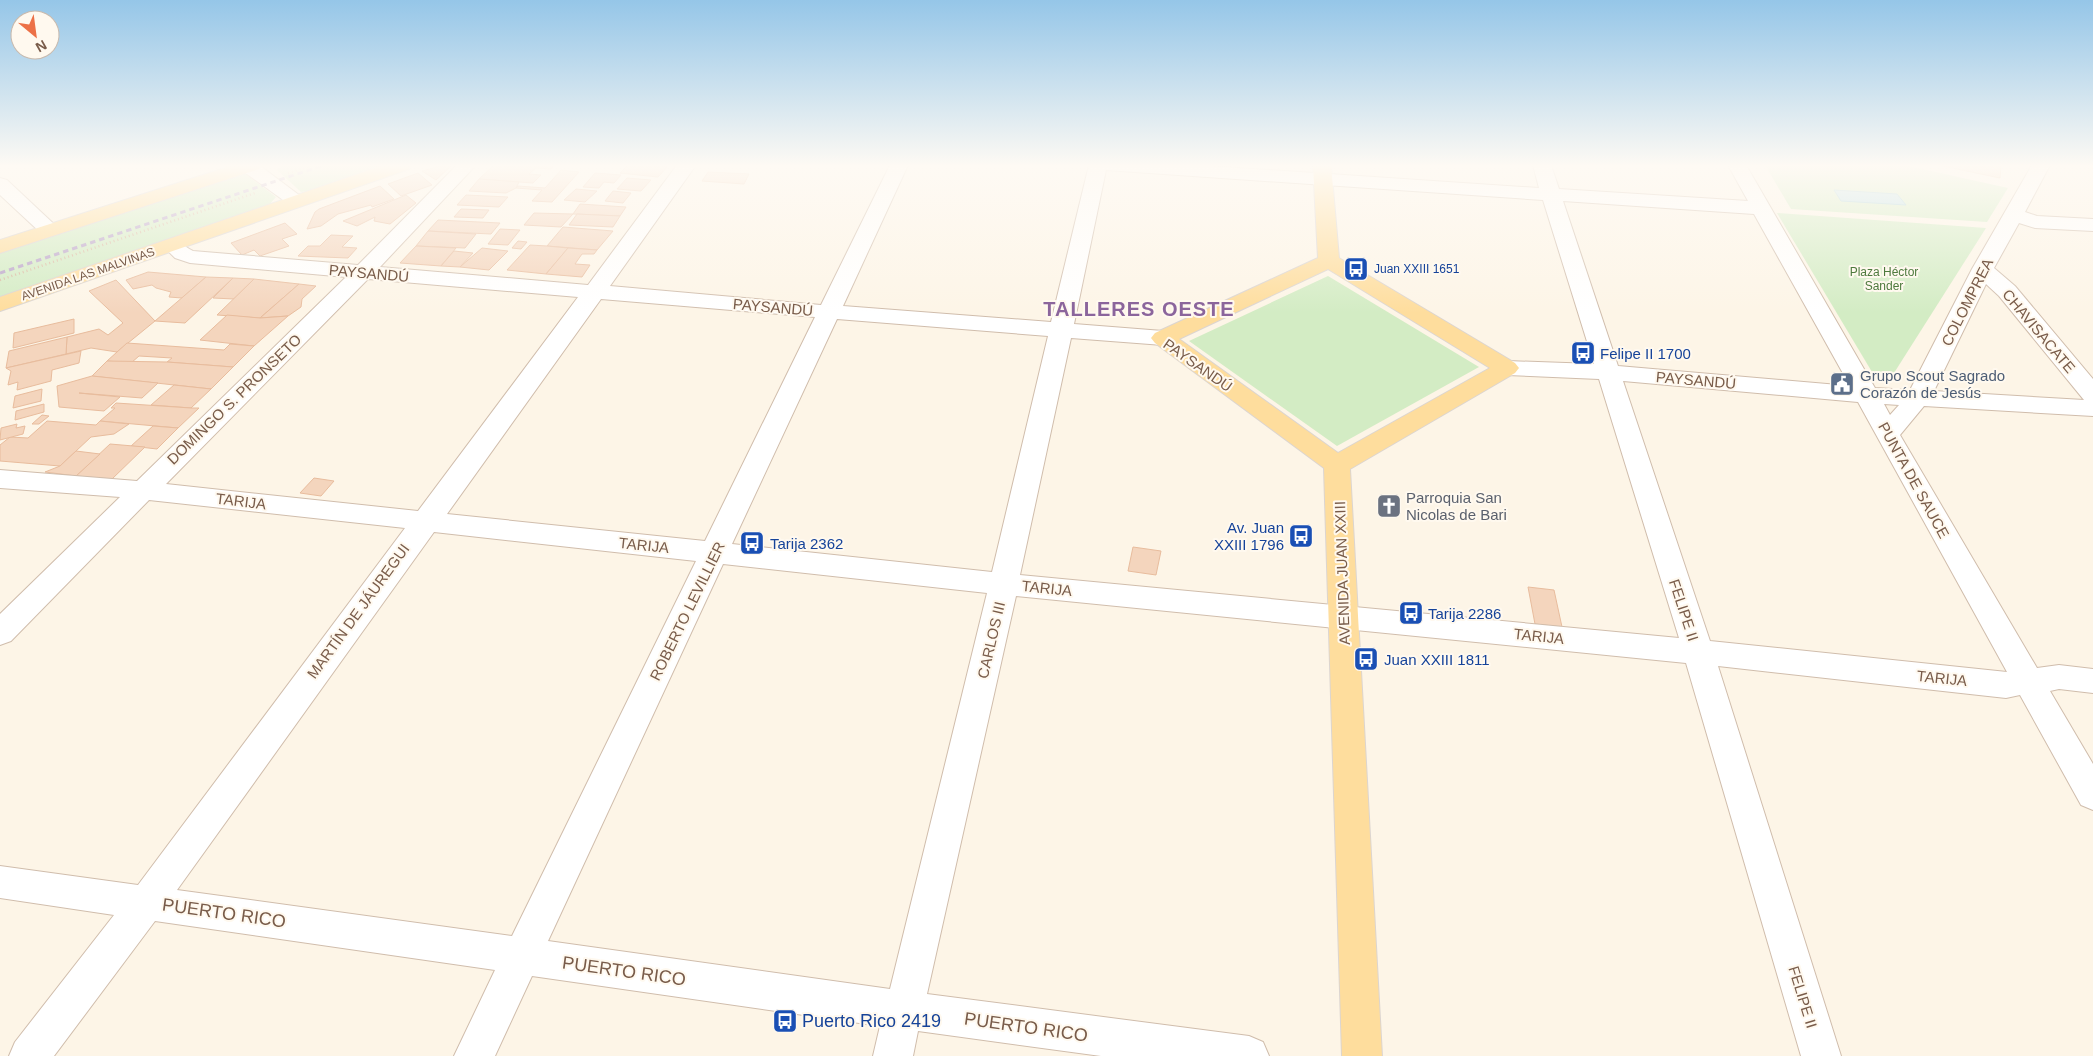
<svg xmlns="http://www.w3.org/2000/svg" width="2093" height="1056" viewBox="0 0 2093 1056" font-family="Helvetica,sans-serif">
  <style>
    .green { fill: #d3ecc4 }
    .water { fill: #bae0e9; stroke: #a0d0db }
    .building { fill: #f4d5bd; stroke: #e8bc9d }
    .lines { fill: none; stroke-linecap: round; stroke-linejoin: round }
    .minor-casing { stroke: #d0bdac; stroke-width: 2 }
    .major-casing { stroke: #dcd5d0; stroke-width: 2 }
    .path { stroke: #dab8a0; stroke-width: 2.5; stroke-dasharray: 1 3; stroke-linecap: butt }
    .minor { fill: #fff; fill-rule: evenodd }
    .major { fill: #fedd9d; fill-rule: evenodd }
    .rail { stroke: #b9a4c9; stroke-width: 3; stroke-dasharray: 5.5 4; stroke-linecap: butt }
    .labels { text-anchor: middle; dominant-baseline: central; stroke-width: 4; stroke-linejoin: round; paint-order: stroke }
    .far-transit-label { font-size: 12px; fill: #164399; stroke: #fff9ef; text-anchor: start }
    .far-park-label { font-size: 12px; fill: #4e7a3e; stroke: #fff9ef }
    .far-street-label { font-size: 12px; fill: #795c4a; stroke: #fff9ef }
    .street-label { font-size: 15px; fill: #795c4a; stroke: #fff9ef }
    .transit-label { font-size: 15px; fill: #164399; stroke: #fff9ef; text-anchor: start }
    .service-label { font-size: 15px; fill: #4e5e75; stroke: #fff9ef; text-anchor: start }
    .worship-label { font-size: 15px; fill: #5b616d; stroke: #fff9ef; text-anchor: start }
    .near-street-label { font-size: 18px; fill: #795c4a; stroke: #fff9ef }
    .near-transit-label { font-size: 18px; fill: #164399; stroke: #fff9ef; text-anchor: start }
    .district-label { font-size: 20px; font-weight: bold; letter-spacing: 1px; fill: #8b659c; stroke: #fff9ef }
  </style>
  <rect width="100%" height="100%" fill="#fdf5e7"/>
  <g class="green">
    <path d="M 282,165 L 384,165 L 315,190 L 301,192 L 277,170 Z"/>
    <path d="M 1765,165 L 1904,165 L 2008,188 L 1987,222 L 1791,209 Z"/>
    <path d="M 244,173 L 276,197 L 269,205 L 0,297 L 0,250 Z"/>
    <path d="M 1777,213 L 1986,228 L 1894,373 L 1872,372 Z"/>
    <path d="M 1328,276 L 1479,367 L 1337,446 L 1189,341 Z"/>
  </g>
  <path class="water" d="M 1834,190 L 1897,194 L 1906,205 L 1841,201 Z"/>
  <g class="building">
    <path d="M 444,165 L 452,165 L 436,180 L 422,171 Z"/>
    <path d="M 494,165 L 555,165 L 551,169 L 536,168 L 529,174 L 541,175 L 533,183 L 479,179 Z"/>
    <path d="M 628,165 L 669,165 L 658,177 L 620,173 Z"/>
    <path d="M 1938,165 L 2001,165 L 2000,178 Z"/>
    <path d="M 561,170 L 579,172 L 552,202 L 532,201 L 542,190 L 516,188 L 518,186 L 545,188 Z"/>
    <path d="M 708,172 L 749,174 L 744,184 L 702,181 Z"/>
    <path d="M 418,173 L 432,185 L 401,196 L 388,184 Z"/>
    <path d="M 595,173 L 621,175 L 614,183 L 604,182 L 599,188 L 583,187 Z"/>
    <path d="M 627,178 L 651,180 L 641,191 L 617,189 Z"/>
    <path d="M 479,179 L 519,182 L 516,188 L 506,193 L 469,191 Z"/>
    <path d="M 380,186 L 394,199 L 372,207 L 371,205 L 338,214 L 321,226 L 307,229 L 315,212 L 319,209 Z"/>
    <path d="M 576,189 L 597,191 L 585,202 L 564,200 Z"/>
    <path d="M 613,191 L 631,193 L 623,203 L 605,201 Z"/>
    <path d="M 406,195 L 416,203 L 390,224 L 374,221 L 375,217 L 357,226 L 343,221 Z"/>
    <path d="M 466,195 L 508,197 L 499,207 L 457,205 Z"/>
    <path d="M 580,204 L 626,207 L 620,216 L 573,214 Z"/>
    <path d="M 461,209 L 489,210 L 483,218 L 454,217 Z"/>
    <path d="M 534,213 L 573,214 L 561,227 L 524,225 Z"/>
    <path d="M 577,214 L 620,216 L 613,227 L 569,225 Z"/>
    <path d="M 438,220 L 500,223 L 491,234 L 428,231 Z"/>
    <path d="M 285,223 L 297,234 L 282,239 L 289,246 L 260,256 L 254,250 L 242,255 L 231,243 Z"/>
    <path d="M 563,227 L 613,231 L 597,250 L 547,246 Z"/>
    <path d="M 500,229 L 520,230 L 508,245 L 488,244 Z"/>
    <path d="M 428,231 L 476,234 L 465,248 L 416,246 Z"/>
    <path d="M 331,235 L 353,236 L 342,247 L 357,248 L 348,258 L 298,256 L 308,246 L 320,246 Z"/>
    <path d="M 518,241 L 527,242 L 521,249 L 512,248 Z"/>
    <path d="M 530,245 L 547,246 L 568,248 L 546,274 L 507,270 Z"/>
    <path d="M 416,246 L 456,248 L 441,266 L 400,263 Z"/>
    <path d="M 482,248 L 508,251 L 489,270 L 460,267 Z"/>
    <path d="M 568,248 L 597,250 L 594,254 L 582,254 L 575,264 L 590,265 L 582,277 L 546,274 Z"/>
    <path d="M 454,251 L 473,253 L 460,267 L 441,266 Z"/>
    <path d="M 148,272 L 206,277 L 182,298 L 169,297 L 171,292 L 156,288 L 152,285 L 133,289 L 126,280 Z"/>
    <path d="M 206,277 L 233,278 L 185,323 L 155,321 Z"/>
    <path d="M 233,278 L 254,279 L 234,299 L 213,298 Z"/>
    <path d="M 254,279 L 299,284 L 260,318 L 217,315 Z"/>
    <path d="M 116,280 L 155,321 L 117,352 L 91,348 L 66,354 L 67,337 L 99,329 L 108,335 L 123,323 L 89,291 Z"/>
    <path d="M 299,284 L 316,286 L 302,299 L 301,307 L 288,316 L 260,318 Z"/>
    <path d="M 227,315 L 260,318 L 288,316 L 254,346 L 200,340 Z"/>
    <path d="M 74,319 L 74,333 L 13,348 L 14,333 Z"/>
    <path d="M 67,337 L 66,354 L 6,368 L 9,351 Z"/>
    <path d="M 127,343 L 224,350 L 230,344 L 254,346 L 233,367 L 167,362 L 172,358 L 139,356 L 131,363 L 107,361 Z"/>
    <path d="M 81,351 L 79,363 L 52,370 L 51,381 L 17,390 L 18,382 L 8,385 L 11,371 L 6,368 Z"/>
    <path d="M 107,361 L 167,362 L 233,367 L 211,389 L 92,376 Z"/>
    <path d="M 92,376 L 158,383 L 142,398 L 79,393 L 120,397 L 104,411 L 59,407 L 57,386 Z"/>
    <path d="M 174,385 L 211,389 L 191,408 L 151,405 Z"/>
    <path d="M 42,389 L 41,401 L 13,408 L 15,396 Z"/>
    <path d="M 116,403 L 191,408 L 199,408 L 178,428 L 100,421 L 115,408 L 111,408 Z"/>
    <path d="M 44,404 L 44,412 L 15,420 L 16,411 Z"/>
    <path d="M 42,415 L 49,416 L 39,424 L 32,424 Z"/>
    <path d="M 47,421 L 96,425 L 100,421 L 129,424 L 114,434 L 91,437 L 60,466 L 0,461 L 0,445 L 10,437 L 28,438 Z"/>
    <path d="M 17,424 L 16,428 L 25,426 L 23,434 L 0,440 L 1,428 Z"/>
    <path d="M 153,426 L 178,428 L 157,449 L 131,446 Z"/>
    <path d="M 110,444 L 145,447 L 112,479 L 76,476 Z"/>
    <path d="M 76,451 L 100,454 L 76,476 L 45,472 L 60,466 Z"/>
    <path d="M 314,478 L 334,481 L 321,496 L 300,493 Z"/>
    <path d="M 1133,547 L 1161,551 L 1156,575 L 1128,571 Z"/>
    <path d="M 1528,587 L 1554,590 L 1562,627 L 1535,624 Z"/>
  </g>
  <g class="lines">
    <defs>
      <g id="minor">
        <path d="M 238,165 L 259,165 L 307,201 L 304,205 L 290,205 L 240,169 Z"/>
        <path d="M 457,165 L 476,165 L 380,267 L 588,285 L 677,165 L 696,165 L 610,286 L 821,305 L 890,165 L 908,165 L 843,306 L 1051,322 L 1089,165 L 1193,165 L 1539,188 L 1533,165 L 1551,165 L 1559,189 L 1748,201 L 1728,165 L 1746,165 L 1875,388 L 1910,390 L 1972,269 L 2032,165 L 2050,165 L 2025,212 L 2037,216 L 2093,219 L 2093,231 L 2035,228 L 2019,223 L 1994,268 L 2015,286 L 2093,379 L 2093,416 L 1924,406 L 1900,435 L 2037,668 L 2059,665 L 2093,669 L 2093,693 L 2059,689 L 2050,691 L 2093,764 L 2093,810 L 2081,805 L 2020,695 L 2006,698 L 1718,666 L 1841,1056 L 1801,1056 L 1686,663 L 1016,596 L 927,994 L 1249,1036 L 1263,1042 L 1269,1056 L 1101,1056 L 918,1031 L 913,1056 L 873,1056 L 880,1026 L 532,976 L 495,1056 L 454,1056 L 495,970 L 155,921 L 54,1056 L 9,1056 L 15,1042 L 114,915 L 0,898 L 0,866 L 138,885 L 405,528 L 149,500 L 11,641 L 0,645 L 0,614 L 120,497 L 0,488 L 0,470 L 137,481 L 346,277 L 190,263 L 175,258 L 162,245 L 165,241 C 179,237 182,246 193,251 L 358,265 ZM 1106,170 L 1543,200 L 1594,364 L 1507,361 L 1499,363 L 1495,368 L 1499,373 L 1507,375 L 1599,379 L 1679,638 L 1020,575 L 1071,338 L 1163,345 L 1171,343 L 1175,338 L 1171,333 L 1163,331 L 1074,324 ZM 1563,201 L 1754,214 L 1850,386 L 1618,366 ZM 368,279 L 578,297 L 418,511 L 166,484 ZM 1986,284 L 1999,296 L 2084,400 L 1934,391 ZM 601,299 L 815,317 L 705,541 L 447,514 ZM 837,319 L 1048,336 L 992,572 L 732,544 ZM 1623,381 L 1858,402 L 2007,672 L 1710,641 ZM 1884,404 L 1899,405 L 1890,415 ZM 434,532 L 696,561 L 512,936 L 177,890 ZM 723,564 L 987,593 L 890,989 L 548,941 Z"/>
        <path d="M 0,178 L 7,180 L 56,226 L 59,230 L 56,234 L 49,236 L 42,234 L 0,195 Z"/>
      </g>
      <g id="major">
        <path d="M 234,165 L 261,165 L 259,169 L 0,253 L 0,240 Z"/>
        <path d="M 384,165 L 411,165 L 409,169 L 0,311 L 0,297 Z"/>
        <path d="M 1313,165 L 1331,165 L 1339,258 L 1515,363 L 1519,368 L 1515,373 L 1350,469 L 1382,1056 L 1342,1056 L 1324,468 L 1155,343 L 1151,338 L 1155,333 L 1318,258 ZM 1328,269 L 1490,368 L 1338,453 L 1179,339 Z"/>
      </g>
    </defs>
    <use href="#minor" class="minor-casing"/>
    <use href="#major" class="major-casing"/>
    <g class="path">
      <path d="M 288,173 L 314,165"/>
      <path d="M 0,280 L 255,193"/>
    </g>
    <use href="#minor" class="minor"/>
    <use href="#major" class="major"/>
    <path class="rail" d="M 0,273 L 324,165"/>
  </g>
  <linearGradient id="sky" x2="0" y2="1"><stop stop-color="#95c6e8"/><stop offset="0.53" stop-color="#fefaf4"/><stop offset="1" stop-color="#fefaf4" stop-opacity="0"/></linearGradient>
  <rect width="2093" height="313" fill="url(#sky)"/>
  <defs>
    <symbol id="bus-square" viewBox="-11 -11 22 22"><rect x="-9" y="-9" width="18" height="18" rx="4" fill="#1a4fb4" stroke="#fff9ef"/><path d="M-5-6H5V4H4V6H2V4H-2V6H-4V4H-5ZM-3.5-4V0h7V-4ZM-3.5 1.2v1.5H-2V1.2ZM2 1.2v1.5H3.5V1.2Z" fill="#fff"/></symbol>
    <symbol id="civic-square" viewBox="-11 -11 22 22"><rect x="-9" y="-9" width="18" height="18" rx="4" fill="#5c6f8a" stroke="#fff9ef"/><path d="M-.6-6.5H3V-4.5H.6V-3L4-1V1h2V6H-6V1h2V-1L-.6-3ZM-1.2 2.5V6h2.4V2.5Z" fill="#fff"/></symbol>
    <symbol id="church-square" viewBox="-11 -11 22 22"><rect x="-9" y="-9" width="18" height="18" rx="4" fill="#6b7280" stroke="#fff9ef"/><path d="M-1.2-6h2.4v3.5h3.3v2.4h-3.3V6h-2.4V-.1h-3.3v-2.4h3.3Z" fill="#fff"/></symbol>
  </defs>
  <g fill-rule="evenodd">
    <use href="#bus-square" x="1342" y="255" width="28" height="28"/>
    <use href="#bus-square" x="1569" y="339" width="28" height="28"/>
    <use href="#civic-square" x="1828" y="370" width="28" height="28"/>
    <use href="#church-square" x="1375" y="492" width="28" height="28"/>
    <use href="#bus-square" x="1287" y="522" width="28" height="28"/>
    <use href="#bus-square" x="738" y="529" width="28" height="28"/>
    <use href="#bus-square" x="1397" y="599" width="28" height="28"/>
    <use href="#bus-square" x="1352" y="645" width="28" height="28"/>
    <use href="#bus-square" x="771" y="1007" width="28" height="28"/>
  </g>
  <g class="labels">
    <g class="far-transit-label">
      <text x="1374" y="269">Juan XXIII 1651</text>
    </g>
    <g class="far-park-label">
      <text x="1884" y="272">Plaza Héctor<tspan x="1884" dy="14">Sander</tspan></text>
    </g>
    <g class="far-street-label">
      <text transform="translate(88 274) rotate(-19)">AVENIDA LAS MALVINAS</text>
    </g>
    <g class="street-label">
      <text transform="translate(369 273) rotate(5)">PAYSANDÚ</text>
      <text transform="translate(1967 302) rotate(-63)">COLOMPREA</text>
      <text transform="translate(773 307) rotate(5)">PAYSANDÚ</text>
      <text transform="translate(2039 331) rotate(50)">CHAVISACATE</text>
      <text transform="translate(1198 365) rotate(35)">PAYSANDÚ</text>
      <text transform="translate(1696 380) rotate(5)">PAYSANDÚ</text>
      <text transform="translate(234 399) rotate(-44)">DOMINGO S. PRONSETO</text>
      <text transform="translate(1914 480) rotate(61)">PUNTA DE SAUCE</text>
      <text transform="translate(241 501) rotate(7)">TARIJA</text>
      <text transform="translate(644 545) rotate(6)">TARIJA</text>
      <text transform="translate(1342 573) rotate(-92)">AVENIDA JUAN XXIII</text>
      <text transform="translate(1047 588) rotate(6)">TARIJA</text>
      <text transform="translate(1684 610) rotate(72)">FELIPE II</text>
      <text transform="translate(358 611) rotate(-54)">MARTÍN DE JÁUREGUI</text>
      <text transform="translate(687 611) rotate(-64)">ROBERTO LEVILLIER</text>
      <text transform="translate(1539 636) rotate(6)">TARIJA</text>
      <text transform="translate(991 640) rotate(-77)">CARLOS III</text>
      <text transform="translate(1942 678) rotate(6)">TARIJA</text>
      <text transform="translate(1803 997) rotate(73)">FELIPE II</text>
    </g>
    <g class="transit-label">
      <text x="1600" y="353">Felipe II 1700</text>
      <text x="1284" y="527" text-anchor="end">Av. Juan<tspan x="1284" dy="17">XXIII 1796</tspan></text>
      <text x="770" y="543">Tarija 2362</text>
      <text x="1428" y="613">Tarija 2286</text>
      <text x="1384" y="659">Juan XXIII 1811</text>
    </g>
    <g class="service-label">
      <text x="1860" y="375">Grupo Scout Sagrado<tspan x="1860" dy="17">Corazón de Jesús</tspan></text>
    </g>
    <g class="worship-label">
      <text x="1406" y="497">Parroquia San<tspan x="1406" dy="17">Nicolas de Bari</tspan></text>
    </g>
    <g class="near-street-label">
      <text transform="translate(224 913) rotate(8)">PUERTO RICO</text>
      <text transform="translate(624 971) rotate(8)">PUERTO RICO</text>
      <text transform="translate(1026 1027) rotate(8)">PUERTO RICO</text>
    </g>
    <g class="near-transit-label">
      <text x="802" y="1021">Puerto Rico 2419</text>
    </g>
    <g class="district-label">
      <text x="1139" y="309">TALLERES OESTE</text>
    </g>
  </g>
  <g transform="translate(35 35) rotate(151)"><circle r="24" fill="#fff9ef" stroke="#c9baad"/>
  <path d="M0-4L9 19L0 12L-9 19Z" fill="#ec7147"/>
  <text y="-8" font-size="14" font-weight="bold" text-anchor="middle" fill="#795c4a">N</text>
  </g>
</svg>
